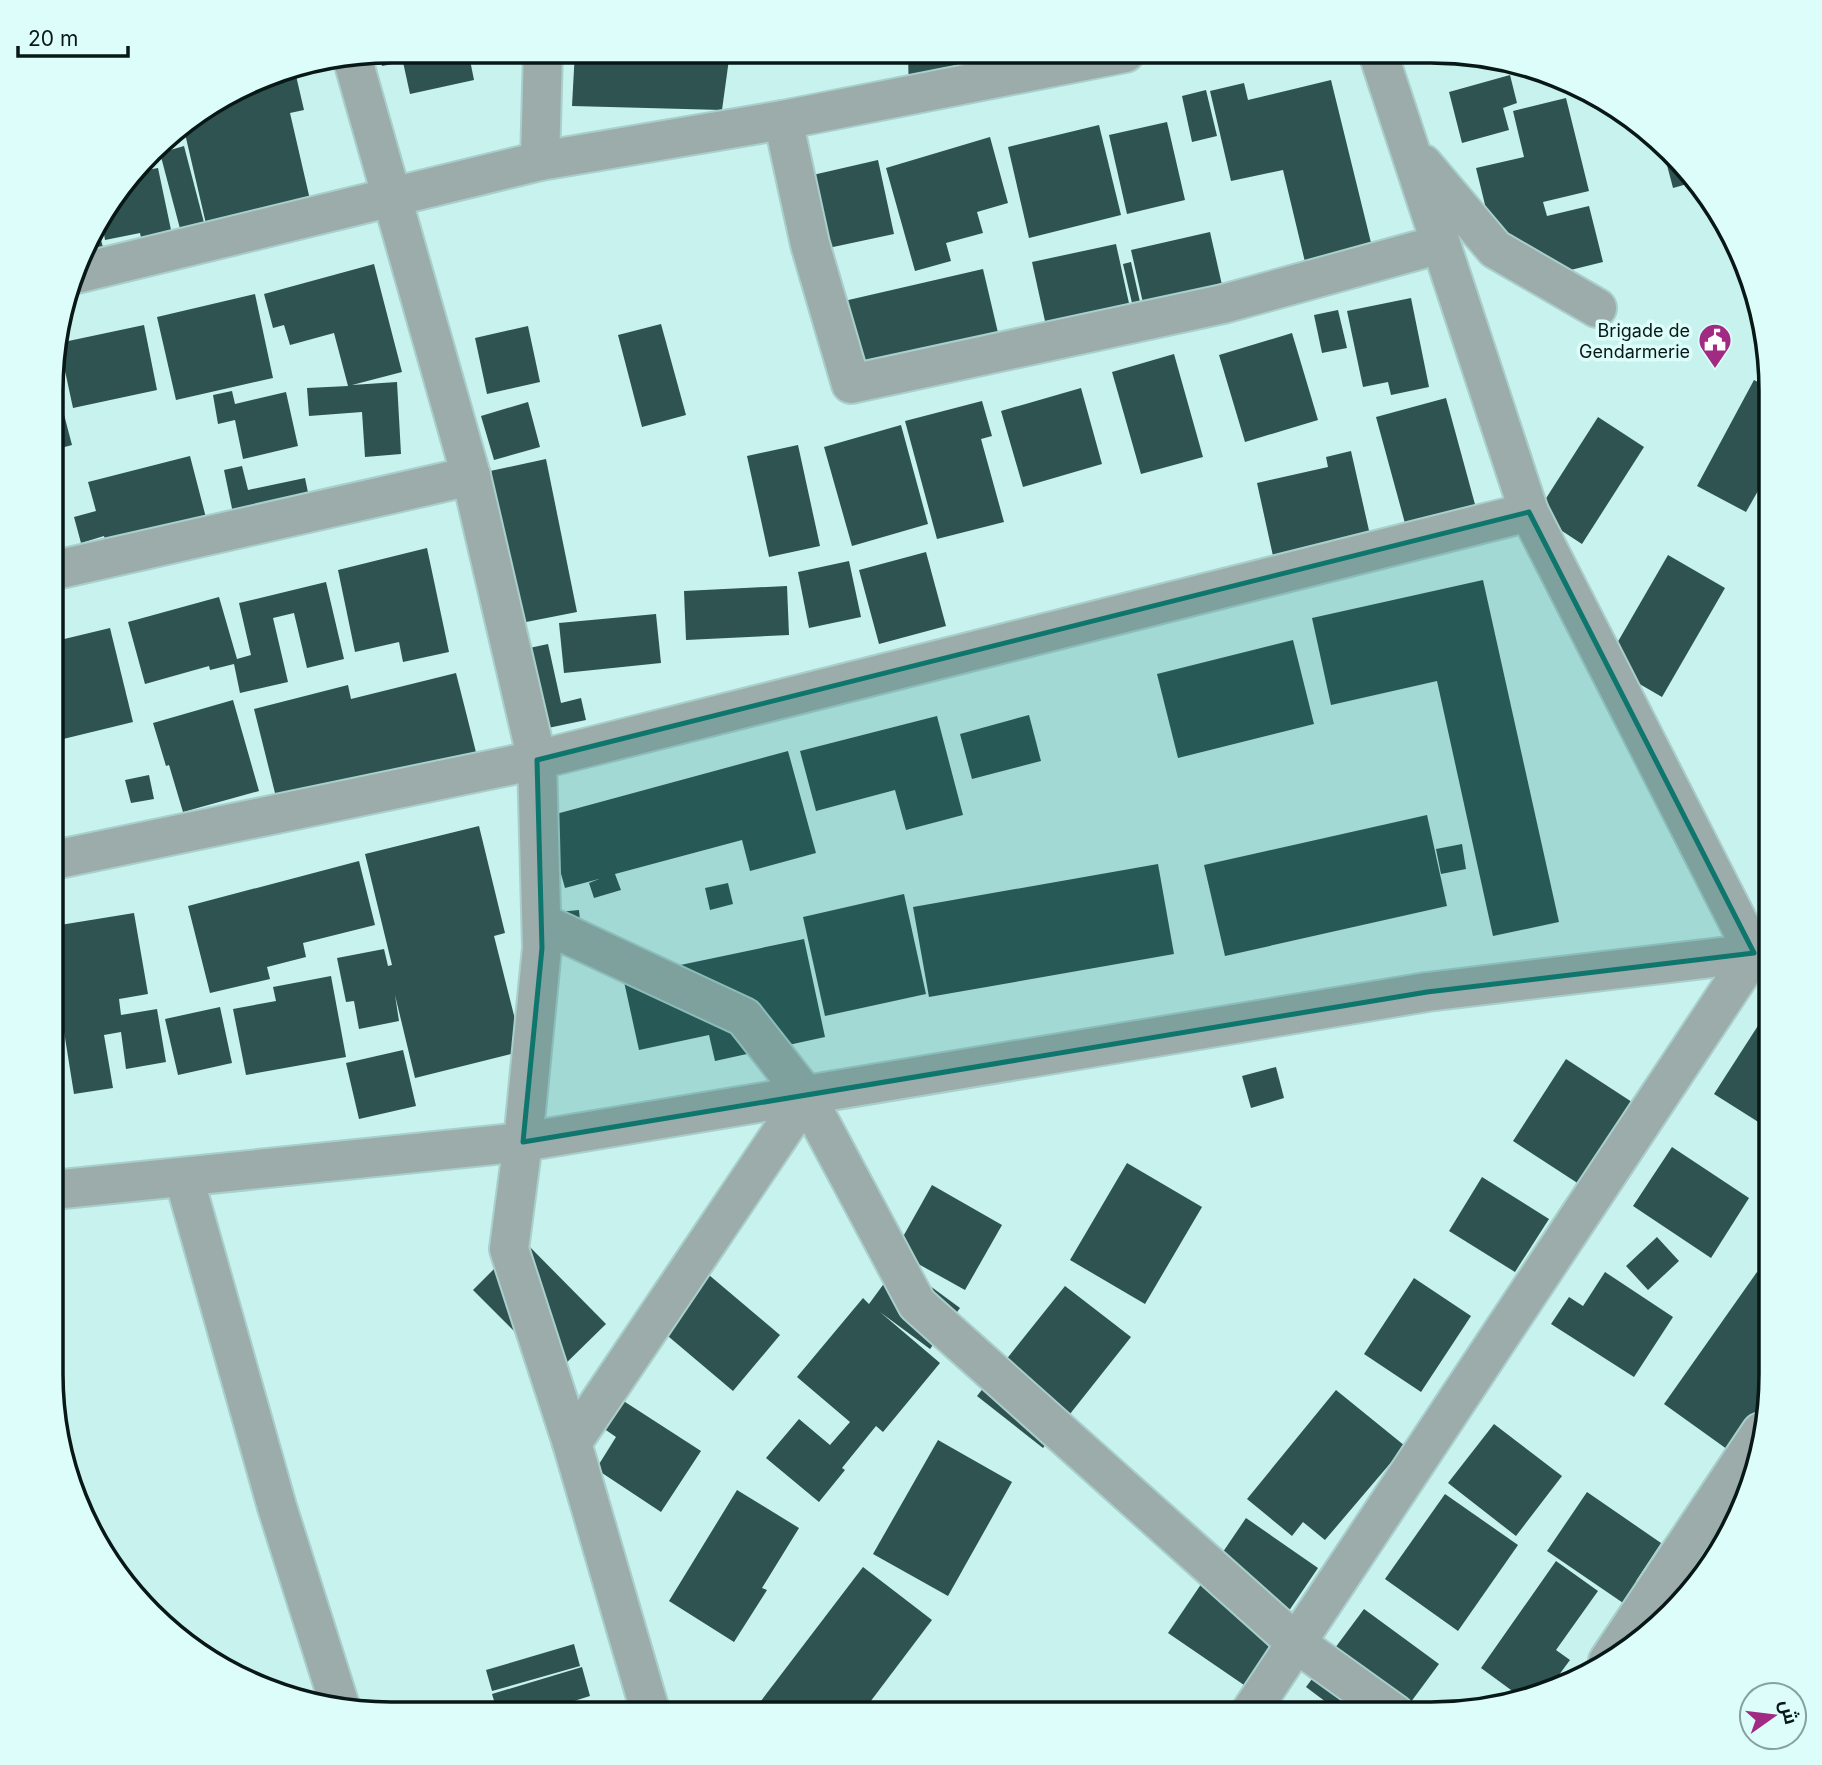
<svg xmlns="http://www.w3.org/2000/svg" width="1822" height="1765" viewBox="0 0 1822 1765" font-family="Inter,Cairo,sans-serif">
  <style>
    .building { fill: #2e5351 }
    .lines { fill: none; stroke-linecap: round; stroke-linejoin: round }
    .minor-casing { stroke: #a9cfcc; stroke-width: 42 }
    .minor { stroke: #9bacab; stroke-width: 38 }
    .marked { fill: #0f766e; fill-opacity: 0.2; stroke: #0f766e; stroke-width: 5; stroke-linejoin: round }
    .labels { text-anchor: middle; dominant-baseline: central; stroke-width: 7; stroke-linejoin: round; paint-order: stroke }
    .poi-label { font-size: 18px; fill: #081817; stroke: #dcfdfa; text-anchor: end }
    .rim { fill: none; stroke: #081817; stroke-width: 3.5 }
  </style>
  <rect width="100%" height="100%" fill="#c8f2ee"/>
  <g class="building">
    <path d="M 391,51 L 484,51 L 484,52 L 469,55 L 474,80 L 410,94 L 403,62 L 382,66 L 379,53 Z"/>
    <path d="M 575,51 L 730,52 L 722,110 L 572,106 Z"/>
    <path d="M 908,52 L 957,52 L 958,97 L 909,97 Z"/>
    <path d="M 294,67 L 304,110 L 290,113 L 314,217 L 210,241 L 183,125 L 281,69 Z"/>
    <path d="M 1510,75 L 1517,103 L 1503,108 L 1509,130 L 1462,143 L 1449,92 Z"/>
    <path d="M 1331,80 L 1377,267 L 1310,283 L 1283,170 L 1231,181 L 1210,91 L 1244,83 L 1248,100 Z"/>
    <path d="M 1206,90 L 1217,136 L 1192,142 L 1182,96 Z"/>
    <path d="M 1566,98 L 1589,191 L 1543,202 L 1547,216 L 1589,206 L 1603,262 L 1538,278 L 1500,266 L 1476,168 L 1524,157 L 1513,111 Z"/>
    <path d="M 1167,122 L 1185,200 L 1127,214 L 1109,135 Z"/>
    <path d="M 1099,125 L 1121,215 L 1029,238 L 1008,147 Z"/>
    <path d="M 990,137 L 1008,203 L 977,212 L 983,233 L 946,243 L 951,261 L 915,271 L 886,168 Z"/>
    <path d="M 184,146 L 207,234 L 183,240 L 160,153 Z"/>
    <path d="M 1663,150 L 1698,181 L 1673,188 Z"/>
    <path d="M 878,160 L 894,234 L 819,250 L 804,177 Z"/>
    <path d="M 158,168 L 175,249 L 145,255 L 140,233 L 105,240 L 101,216 L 136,172 Z"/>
    <path d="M 96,222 L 106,258 L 80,265 Z"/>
    <path d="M 1210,232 L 1227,307 L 1148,325 L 1131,250 Z"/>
    <path d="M 1116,244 L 1134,326 L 1050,344 L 1032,262 Z"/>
    <path d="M 1131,262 L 1145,324 L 1137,325 L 1123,264 Z"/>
    <path d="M 374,264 L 402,372 L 352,385 L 397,382 L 401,454 L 365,457 L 362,412 L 309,416 L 307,388 L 348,386 L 334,333 L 290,345 L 284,325 L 273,328 L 264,294 Z"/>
    <path d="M 983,269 L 1003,354 L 850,389 L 831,304 Z"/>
    <path d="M 255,294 L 273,378 L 176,400 L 157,317 Z"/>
    <path d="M 1411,298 L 1429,387 L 1391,395 L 1388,382 L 1363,387 L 1347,311 Z"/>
    <path d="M 1338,310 L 1347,348 L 1322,353 L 1314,315 Z"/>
    <path d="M 661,324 L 686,415 L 642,427 L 618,335 Z"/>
    <path d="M 144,325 L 157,390 L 73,408 L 59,343 Z"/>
    <path d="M 528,326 L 540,382 L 487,394 L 475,338 Z"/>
    <path d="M 1292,333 L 1318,420 L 1245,442 L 1219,355 Z"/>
    <path d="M 1174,354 L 1203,457 L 1141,474 L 1112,372 Z"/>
    <path d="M 1754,380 L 1771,389 L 1771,468 L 1746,512 L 1697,486 Z"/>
    <path d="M 57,388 L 72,445 L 57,449 Z"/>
    <path d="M 1081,388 L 1102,464 L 1023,487 L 1001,411 Z"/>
    <path d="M 232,391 L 235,404 L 286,392 L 298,446 L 243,459 L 235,420 L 218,424 L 213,395 Z"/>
    <path d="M 1446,398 L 1479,519 L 1409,538 L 1376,417 Z"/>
    <path d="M 982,401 L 992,436 L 981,439 L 1004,522 L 937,539 L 905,421 Z"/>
    <path d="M 528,402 L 540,447 L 494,460 L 481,416 Z"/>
    <path d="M 1598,417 L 1644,447 L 1582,544 L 1536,514 Z"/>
    <path d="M 901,425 L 928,524 L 852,546 L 824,447 Z"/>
    <path d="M 798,445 L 820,546 L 769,557 L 747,456 Z"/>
    <path d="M 1351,451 L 1370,535 L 1273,556 L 1257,483 L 1328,467 L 1326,457 Z"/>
    <path d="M 190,456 L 211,537 L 111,563 L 104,536 L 81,543 L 74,517 L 96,511 L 88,482 Z"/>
    <path d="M 546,459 L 577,612 L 521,623 L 490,471 Z"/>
    <path d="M 242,466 L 248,490 L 305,478 L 310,502 L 234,518 L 224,470 Z"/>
    <path d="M 427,548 L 449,652 L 403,662 L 399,642 L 355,652 L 338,570 Z"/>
    <path d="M 926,552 L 946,626 L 879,644 L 859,570 Z"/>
    <path d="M 1668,555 L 1725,588 L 1662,697 L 1605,664 Z"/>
    <path d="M 849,561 L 861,617 L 809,628 L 798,572 Z"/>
    <path d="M 1483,580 L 1559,922 L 1493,936 L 1437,681 L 1331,705 L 1312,618 Z"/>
    <path d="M 326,582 L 344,659 L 307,668 L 294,613 L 273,618 L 288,682 L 240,693 L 234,664 L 210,670 L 209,666 L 145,684 L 128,622 L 219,597 L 237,659 L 251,655 L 239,603 Z"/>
    <path d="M 787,586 L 789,635 L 686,640 L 684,591 Z"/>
    <path d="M 656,614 L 661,663 L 564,673 L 559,623 Z"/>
    <path d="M 110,628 L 133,722 L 55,741 L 56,641 Z"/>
    <path d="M 1293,640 L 1314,724 L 1178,758 L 1157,674 Z"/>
    <path d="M 548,644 L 561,703 L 581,698 L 586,720 L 529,732 L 511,652 Z"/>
    <path d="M 456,673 L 481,772 L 278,805 L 254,709 L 348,685 L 351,699 Z"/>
    <path d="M 233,700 L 259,791 L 183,812 L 169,765 L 166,766 L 153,723 Z"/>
    <path d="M 1029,715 L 1041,761 L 972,779 L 960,734 Z"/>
    <path d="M 937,716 L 963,815 L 906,830 L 895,790 L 816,811 L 800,751 Z"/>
    <path d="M 788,751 L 816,853 L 750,871 L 742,840 L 615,874 L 621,890 L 594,898 L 589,883 L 599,879 L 565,888 L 545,817 Z"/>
    <path d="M 149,775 L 154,799 L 131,803 L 125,780 Z"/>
    <path d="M 1427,815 L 1447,906 L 1225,956 L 1204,865 Z"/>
    <path d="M 479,826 L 505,933 L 494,936 L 523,1051 L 415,1078 L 395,995 L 399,1021 L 359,1029 L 354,1001 L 346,1002 L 337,958 L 384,949 L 388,966 L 392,965 L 365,854 Z"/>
    <path d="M 1462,844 L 1466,869 L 1441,874 L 1436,849 Z"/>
    <path d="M 359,861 L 375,925 L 303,943 L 306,957 L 267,967 L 270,979 L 210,993 L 188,906 Z"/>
    <path d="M 1158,864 L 1174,954 L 929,997 L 913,907 Z"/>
    <path d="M 728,883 L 733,904 L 710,910 L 705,888 Z"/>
    <path d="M 904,894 L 926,994 L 825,1016 L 803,917 Z"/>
    <path d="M 579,910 L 581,932 L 559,912 Z"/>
    <path d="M 134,913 L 148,994 L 119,999 L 121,1015 L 157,1009 L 166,1062 L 126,1069 L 121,1032 L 104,1035 L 113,1088 L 74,1094 L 58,994 L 54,995 L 54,926 Z"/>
    <path d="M 804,939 L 825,1037 L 715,1061 L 709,1035 L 639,1050 L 623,977 Z"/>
    <path d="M 331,976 L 346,1057 L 246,1075 L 233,1009 L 276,1001 L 273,987 Z"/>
    <path d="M 220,1007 L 232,1063 L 178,1075 L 165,1019 Z"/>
    <path d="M 1761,1021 L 1771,1027 L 1771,1130 L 1714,1094 Z"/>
    <path d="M 403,1050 L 416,1106 L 359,1119 L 346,1063 Z"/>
    <path d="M 1566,1059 L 1635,1104 L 1582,1186 L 1513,1141 Z"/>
    <path d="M 1276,1067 L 1284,1098 L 1251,1108 L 1242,1076 Z"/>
    <path d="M 1672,1147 L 1749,1198 L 1711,1258 L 1633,1206 Z"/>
    <path d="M 1127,1163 L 1202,1207 L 1145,1304 L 1070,1260 Z"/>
    <path d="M 1482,1177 L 1549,1219 L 1515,1272 L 1449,1231 Z"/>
    <path d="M 932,1185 L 1002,1225 L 965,1290 L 895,1251 Z"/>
    <path d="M 1657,1237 L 1679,1261 L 1648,1290 L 1626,1266 Z"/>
    <path d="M 523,1240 L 606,1324 L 556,1373 L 473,1290 Z"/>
    <path d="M 899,1263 L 960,1308 L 930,1349 L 880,1312 L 940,1363 L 883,1432 L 876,1426 L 842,1468 L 845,1470 L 819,1502 L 766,1458 L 799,1419 L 830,1445 L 850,1422 L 797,1377 L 863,1298 L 869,1304 Z"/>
    <path d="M 1605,1272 L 1673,1317 L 1634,1377 L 1551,1324 L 1569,1297 L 1583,1306 Z"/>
    <path d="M 1757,1272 L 1771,1282 L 1771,1396 L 1731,1452 L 1664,1404 Z"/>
    <path d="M 709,1275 L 780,1335 L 733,1391 L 662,1331 Z"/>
    <path d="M 1414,1278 L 1471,1316 L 1421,1392 L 1364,1354 Z"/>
    <path d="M 1065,1286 L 1131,1337 L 1043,1448 L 977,1396 Z"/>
    <path d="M 1336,1390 L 1405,1446 L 1325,1540 L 1303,1522 L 1292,1536 L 1247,1499 Z"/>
    <path d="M 622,1400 L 701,1451 L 661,1512 L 596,1469 L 616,1437 L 603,1428 Z"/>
    <path d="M 1494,1424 L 1562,1476 L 1516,1536 L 1448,1483 Z"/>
    <path d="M 938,1440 L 1012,1482 L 948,1596 L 873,1554 Z"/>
    <path d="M 737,1490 L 799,1528 L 762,1588 L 767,1590 L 734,1642 L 669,1601 Z"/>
    <path d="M 1587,1492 L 1661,1543 L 1636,1581 L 1643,1586 L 1629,1607 L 1547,1551 Z"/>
    <path d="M 1445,1494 L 1518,1545 L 1458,1631 L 1385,1579 Z"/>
    <path d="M 1246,1518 L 1318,1568 L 1280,1624 L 1284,1628 L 1244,1685 L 1168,1633 Z"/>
    <path d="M 1556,1561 L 1598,1591 L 1556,1650 L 1570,1660 L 1553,1683 L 1561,1688 L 1522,1698 L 1481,1668 Z"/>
    <path d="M 863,1567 L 932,1620 L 861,1714 L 751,1714 Z"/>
    <path d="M 1364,1609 L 1439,1664 L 1402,1714 L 1342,1714 L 1306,1687 Z"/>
    <path d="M 574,1644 L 580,1666 L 492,1691 L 486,1670 Z"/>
    <path d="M 582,1667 L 590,1696 L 574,1701 L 578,1714 L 498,1714 L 492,1694 Z"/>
  </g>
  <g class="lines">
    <defs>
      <g id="minor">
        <path d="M 352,57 L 471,476 L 537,760 L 542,948 L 523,1142 L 509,1249 L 572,1443"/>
        <path d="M 783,120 L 810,244 L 851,384 L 1223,304 L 1441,244"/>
        <path d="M 540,161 L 543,51"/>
        <path d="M 1423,164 L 1495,249 L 1597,308"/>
        <path d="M 76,274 L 540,161 L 783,120 L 1125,53"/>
        <path d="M 56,570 L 471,476"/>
        <path d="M 54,860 L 537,760 L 1529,512 L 1378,53"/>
        <path d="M 542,923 L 744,1017 L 806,1096 L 917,1304 L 1296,1643 L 1395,1714"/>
        <path d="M 184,1178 L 277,1507 L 340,1706"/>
        <path d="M 53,1190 L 523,1142 L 1427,992 L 1771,951"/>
        <path d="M 1608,1661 L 1761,1432"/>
        <path d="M 651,1714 L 572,1443 L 806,1096"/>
        <path d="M 1249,1714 L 1754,953 L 1529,512"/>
      </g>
    </defs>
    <use href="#minor" class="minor-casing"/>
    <use href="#minor" class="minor"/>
  </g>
  <path class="marked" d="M 1529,512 L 1754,953 L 1427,992 L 523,1142 L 542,948 L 537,760 Z"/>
  <defs>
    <symbol id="civic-pin" viewBox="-11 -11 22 30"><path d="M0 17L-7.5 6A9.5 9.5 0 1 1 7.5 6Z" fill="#a12b83" stroke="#dcfdfa"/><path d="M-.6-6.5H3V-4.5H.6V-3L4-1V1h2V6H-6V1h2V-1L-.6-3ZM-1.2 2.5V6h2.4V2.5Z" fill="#fff"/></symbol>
  </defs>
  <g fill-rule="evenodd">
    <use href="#civic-pin" x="1696" y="321" width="38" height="52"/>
  </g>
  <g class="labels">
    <g class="poi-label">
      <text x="1690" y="330">Brigade de<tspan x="1690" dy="21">Gendarmerie</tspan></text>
    </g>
  </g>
  <path d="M0 0H1822V1765H0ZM391 63H1431A328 328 0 0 1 1759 391V1374A328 328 0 0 1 1431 1702H391A328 328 0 0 1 63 1374V391A328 328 0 0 1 391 63Z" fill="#dcfdfa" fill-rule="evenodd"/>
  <path class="rim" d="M391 63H1431A328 328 0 0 1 1759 391V1374A328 328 0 0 1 1431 1702H391A328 328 0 0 1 63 1374V391A328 328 0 0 1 391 63Z"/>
  <g transform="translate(1773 1716) rotate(76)"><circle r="33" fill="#dcfdfa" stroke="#87a19f" stroke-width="2"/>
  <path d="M0-5L12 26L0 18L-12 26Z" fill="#a12b83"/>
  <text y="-10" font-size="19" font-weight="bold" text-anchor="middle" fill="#081817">ش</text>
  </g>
  <path d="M18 46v10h110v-10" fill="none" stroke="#081817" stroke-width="3.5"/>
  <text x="28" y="46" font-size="21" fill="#081817" stroke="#dcfdfa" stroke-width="5" paint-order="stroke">20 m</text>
</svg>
